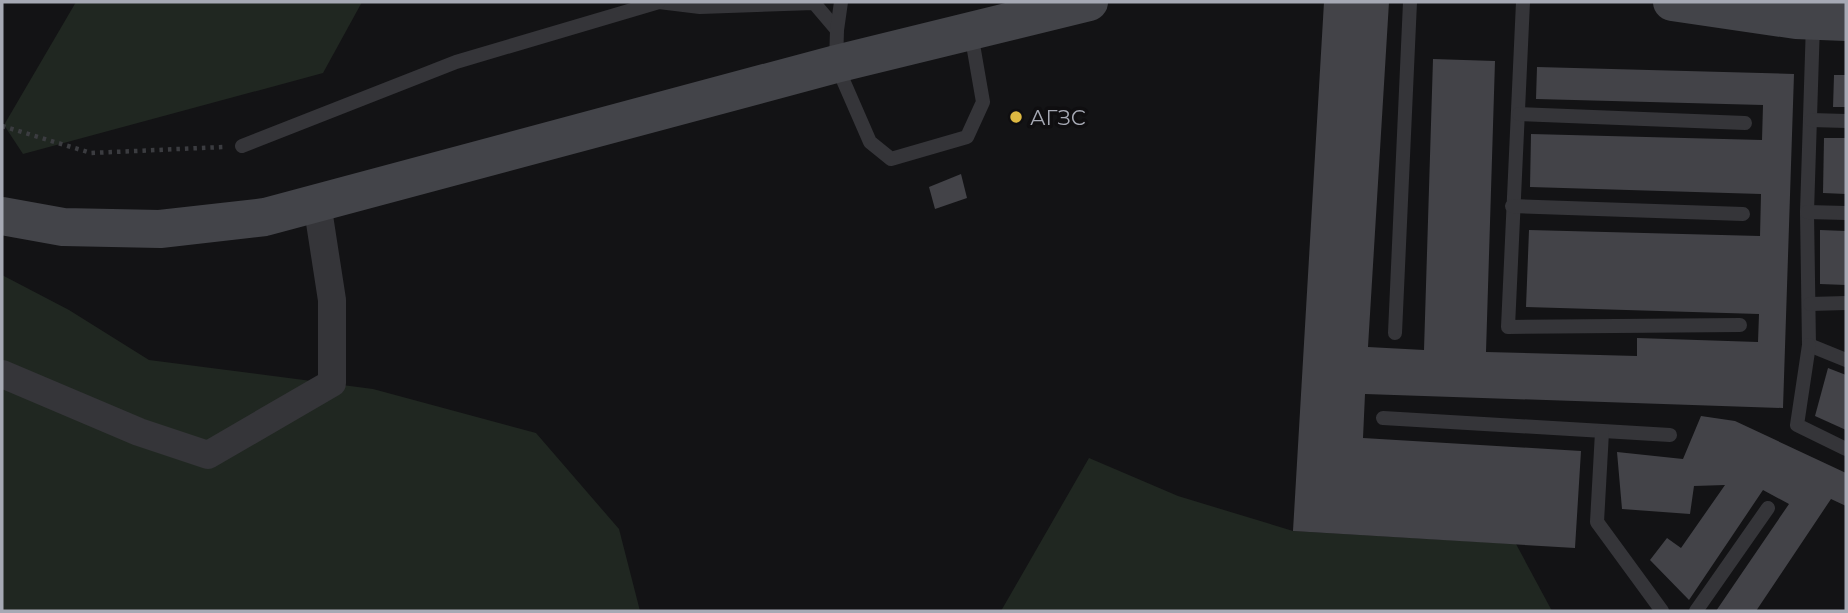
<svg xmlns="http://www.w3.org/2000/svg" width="1848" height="613" viewBox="0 0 1848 613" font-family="Montserrat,sans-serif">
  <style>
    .green { fill: #202721 }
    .building { fill: #434348 }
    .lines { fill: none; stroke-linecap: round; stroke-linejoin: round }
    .path { stroke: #3b3c40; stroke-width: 4.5; stroke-dasharray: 3.5 5; stroke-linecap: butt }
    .lane { stroke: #353539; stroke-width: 14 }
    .street { stroke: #353539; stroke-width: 28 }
    .secondary { stroke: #434449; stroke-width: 38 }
    .poi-dot { fill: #deb942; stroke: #0f0e10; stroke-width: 2.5 }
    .labels { text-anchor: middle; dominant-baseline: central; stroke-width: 7; stroke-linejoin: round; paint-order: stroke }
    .poi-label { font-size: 21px; fill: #a6a9b4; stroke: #0f0e10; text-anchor: start }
  </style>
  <rect width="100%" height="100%" fill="#131315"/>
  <g class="green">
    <path d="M 76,2 L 362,2 L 323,73 L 23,154 L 4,125 Z"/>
    <path d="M 2,275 L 69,310 L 149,360 L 373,389 L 536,433 L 619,529 L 640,611 L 2,611 Z"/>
    <path d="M 1089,458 L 1178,496 L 1293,531 L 1516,544 L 1552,611 L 1001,611 Z"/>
  </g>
  <g class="building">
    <path d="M 1324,2 L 1389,2 L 1368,347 L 1424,350 L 1433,59 L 1495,61 L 1486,352 L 1637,356 L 1637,338 L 1758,342 L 1759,314 L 1526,307 L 1529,230 L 1760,236 L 1761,194 L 1530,187 L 1531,134 L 1762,140 L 1763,105 L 1536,99 L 1537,67 L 1794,74 L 1783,408 L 1365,394 L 1363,438 L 1581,451 L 1575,548 L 1293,531 Z"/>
    <path d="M 1834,75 L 1846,75 L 1846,107 L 1833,107 Z"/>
    <path d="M 1824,138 L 1846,138 L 1846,194 L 1823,193 Z"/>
    <path d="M 961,174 L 967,198 L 935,209 L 929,187 Z"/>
    <path d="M 1820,230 L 1846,231 L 1846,285 L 1820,284 Z"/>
    <path d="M 1828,368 L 1846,375 L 1846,430 L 1815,416 Z"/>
    <path d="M 1701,416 L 1735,421 L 1846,473 L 1846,506 L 1831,499 L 1756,611 L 1716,611 L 1789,504 L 1763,490 L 1689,600 L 1650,560 L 1667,538 L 1681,548 L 1725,485 L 1694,486 L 1690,514 L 1622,509 L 1617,452 L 1683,459 Z"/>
  </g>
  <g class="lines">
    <path class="path" d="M 2,126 L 91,153 L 223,147"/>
    <g class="lane">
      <path d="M 659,2 L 700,7 L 814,3 L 837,30"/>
      <path d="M 841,2 L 837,30 L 836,64 L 870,142 L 891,159 L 967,137 L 983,102 L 971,33"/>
      <path d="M 1523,2 L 1508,327 L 1740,325"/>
      <path d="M 1813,23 L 1807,212 L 1809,345 L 1846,360"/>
      <path d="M 1519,114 L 1745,123"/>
      <path d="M 1811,120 L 1846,121"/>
      <path d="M 242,146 L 456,62 L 659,2"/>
      <path d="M 1512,206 L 1743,214"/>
      <path d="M 1807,212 L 1846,213"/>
      <path d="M 1810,304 L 1846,303"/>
      <path d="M 1395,333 L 1410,2"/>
      <path d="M 1809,345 L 1797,425 L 1846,449"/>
      <path d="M 1383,418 L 1670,435"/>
      <path d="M 1602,432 L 1597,522 L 1662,611"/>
      <path d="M 1696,611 L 1768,508"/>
    </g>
    <path class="street" d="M 2,374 L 139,432 L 208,455 L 332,383 L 332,300 L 317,203"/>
    <g class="secondary">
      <path d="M 1672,2 L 1796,20 L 1846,22"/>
      <path d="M 2,216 L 63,227 L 160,229 L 265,217 L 836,64 L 1089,2"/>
    </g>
  </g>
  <circle class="poi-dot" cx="1016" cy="117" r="7"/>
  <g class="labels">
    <g class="poi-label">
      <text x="1030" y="117">АГЗС</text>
    </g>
  </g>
  <rect width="1848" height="613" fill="none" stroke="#a6a9b4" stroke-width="7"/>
</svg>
